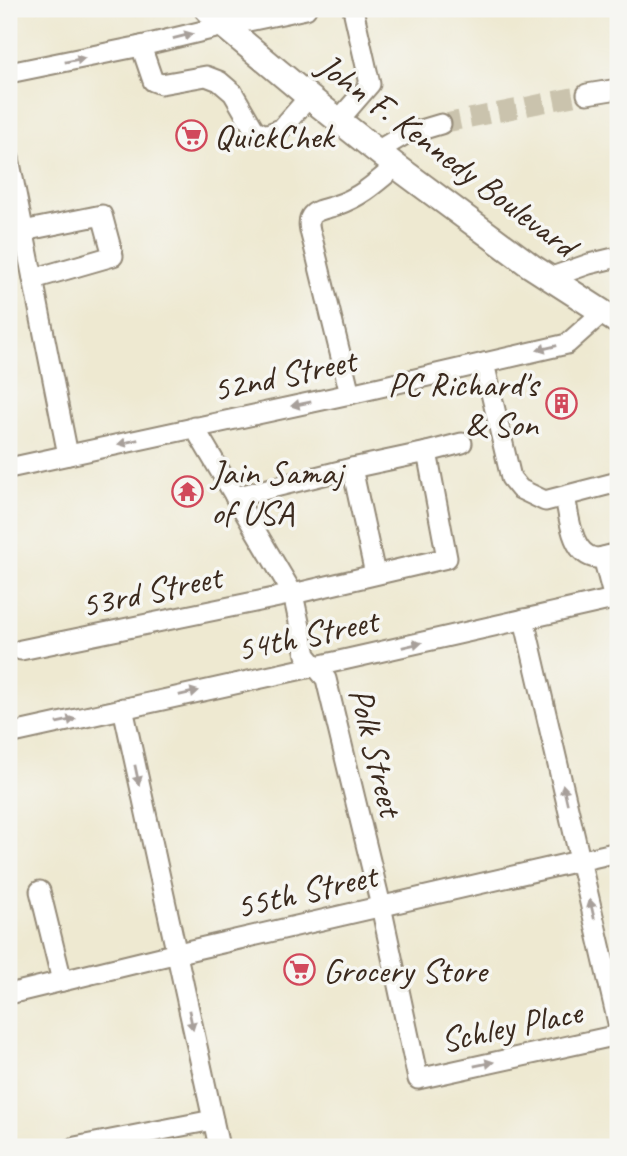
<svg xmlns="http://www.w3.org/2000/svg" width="627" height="1156" viewBox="0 0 627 1156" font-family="Caveat,sans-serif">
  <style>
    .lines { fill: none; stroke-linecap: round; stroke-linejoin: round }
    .minor-tunnel { stroke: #cac3ad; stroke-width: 19; stroke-dasharray: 19 10; stroke-linecap: butt }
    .minor-casing { stroke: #948a78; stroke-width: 23 }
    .major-casing { stroke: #948a78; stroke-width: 28 }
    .minor { stroke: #fff; stroke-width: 19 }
    .major { stroke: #fff; stroke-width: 24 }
    .oneway { fill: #a79f9a }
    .labels { text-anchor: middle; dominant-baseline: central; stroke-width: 7; stroke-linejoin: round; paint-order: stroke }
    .poi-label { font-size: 35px; fill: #3b2a1e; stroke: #f6f6f2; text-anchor: start }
    .street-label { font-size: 35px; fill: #3b2a1e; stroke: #f6f6f2 }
  </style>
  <rect width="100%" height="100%" fill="#f6f6f2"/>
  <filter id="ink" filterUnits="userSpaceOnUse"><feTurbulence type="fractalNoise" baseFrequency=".0143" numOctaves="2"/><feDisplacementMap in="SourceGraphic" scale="14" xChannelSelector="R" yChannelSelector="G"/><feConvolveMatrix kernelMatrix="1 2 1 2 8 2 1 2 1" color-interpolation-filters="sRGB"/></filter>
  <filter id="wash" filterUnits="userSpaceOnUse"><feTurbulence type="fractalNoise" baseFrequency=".00686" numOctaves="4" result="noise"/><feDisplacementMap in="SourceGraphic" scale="28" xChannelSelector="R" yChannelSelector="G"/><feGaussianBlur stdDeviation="1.57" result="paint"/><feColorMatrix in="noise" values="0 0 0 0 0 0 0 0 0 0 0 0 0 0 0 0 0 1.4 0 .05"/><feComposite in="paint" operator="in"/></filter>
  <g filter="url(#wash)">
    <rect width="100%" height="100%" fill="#eee9d1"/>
  </g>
  <g filter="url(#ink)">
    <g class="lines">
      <path class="minor-tunnel" d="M 441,124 L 587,94"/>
      <defs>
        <g id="minor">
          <path d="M 141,46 L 153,81 L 161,84 L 206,76 L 219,81 L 233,93 L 254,129 L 265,135 L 281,129 L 309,97"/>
          <path d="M 9,73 L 141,46 L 224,26 L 306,9"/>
          <path d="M 587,94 L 618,89"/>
          <path d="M 338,121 L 370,84 L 353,9"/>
          <path d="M 377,151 L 404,135 L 441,124"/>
          <path d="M 9,158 L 68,455"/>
          <path d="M 23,231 L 102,215 L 113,256 L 33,279"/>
          <path d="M 549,278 L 589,264 L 618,257"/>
          <path d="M 484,363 L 511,478 L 520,489 L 545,501 L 618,482"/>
          <path d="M 350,394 L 313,242 C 311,234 306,221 312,215 C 317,209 330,208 337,205 C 361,197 377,182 396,166"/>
          <path d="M 194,427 L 293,594 L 306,655 L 326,679 L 381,906 L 418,1079 L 618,1035"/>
          <path d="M 427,452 L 462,443"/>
          <path d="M 9,468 L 350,394 L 567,344 L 603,312"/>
          <path d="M 352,468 L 375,574"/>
          <path d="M 565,496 C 569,515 571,555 596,558 C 603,558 612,554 618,553"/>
          <path d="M 603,557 L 614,599"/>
          <path d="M 524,619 L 618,1023"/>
          <path d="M 21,650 L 293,594 L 447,558 L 427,452 L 352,468 L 235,497"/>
          <path d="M 123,708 L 219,1147"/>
          <path d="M 9,734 L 339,661 L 618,598"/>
          <path d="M 40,891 L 62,981"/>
          <path d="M 9,994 L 161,957 L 618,852"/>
          <path d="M 75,1147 L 213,1120"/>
        </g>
        <path id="major" d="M 207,9 L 224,26 L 309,97 L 396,166 L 531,266 L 618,322"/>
      </defs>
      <use href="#minor" class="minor-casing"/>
      <use href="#major" class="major-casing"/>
      <use href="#minor" class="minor"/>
      <use href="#major" class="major"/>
    </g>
    <defs><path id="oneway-solid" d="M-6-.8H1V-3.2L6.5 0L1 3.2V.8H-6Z" transform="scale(1.75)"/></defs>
    <g class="oneway">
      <use href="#oneway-solid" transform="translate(183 36) rotate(-14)"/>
      <use href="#oneway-solid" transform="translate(75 60) rotate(-11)"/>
      <use href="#oneway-solid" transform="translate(547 348) rotate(167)"/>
      <use href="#oneway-solid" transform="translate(301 404) rotate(168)"/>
      <use href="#oneway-solid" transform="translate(128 442) rotate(167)"/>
      <use href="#oneway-solid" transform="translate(412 645) rotate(-13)"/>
      <use href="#oneway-solid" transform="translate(189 693) rotate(-13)"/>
      <use href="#oneway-solid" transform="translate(66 721) rotate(-12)"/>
      <use href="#oneway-solid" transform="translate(137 775) rotate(78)"/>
      <use href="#oneway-solid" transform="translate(565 794) rotate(-103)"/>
      <use href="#oneway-solid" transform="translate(592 909) rotate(-103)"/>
      <use href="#oneway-solid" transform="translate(191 1020) rotate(78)"/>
      <use href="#oneway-solid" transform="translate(484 1064) rotate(-12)"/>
    </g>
  </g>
  <defs>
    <symbol id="supermarket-ring" viewBox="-11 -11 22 22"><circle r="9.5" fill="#f6f6f2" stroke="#d1495b" stroke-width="1.5"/><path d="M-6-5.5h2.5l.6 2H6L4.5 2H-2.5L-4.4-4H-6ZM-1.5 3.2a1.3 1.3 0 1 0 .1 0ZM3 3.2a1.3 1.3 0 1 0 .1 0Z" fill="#d1495b"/></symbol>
    <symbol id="building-ring" viewBox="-11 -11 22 22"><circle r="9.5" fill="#f6f6f2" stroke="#d1495b" stroke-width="1.5"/><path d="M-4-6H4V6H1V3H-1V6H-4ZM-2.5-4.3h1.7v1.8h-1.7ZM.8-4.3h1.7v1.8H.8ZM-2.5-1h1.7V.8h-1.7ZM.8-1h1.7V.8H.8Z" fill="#d1495b"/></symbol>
    <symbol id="temple-ring" viewBox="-11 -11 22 22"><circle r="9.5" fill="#f6f6f2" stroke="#d1495b" stroke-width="1.5"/><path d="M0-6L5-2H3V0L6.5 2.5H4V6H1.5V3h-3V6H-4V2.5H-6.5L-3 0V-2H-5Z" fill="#d1495b"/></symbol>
  </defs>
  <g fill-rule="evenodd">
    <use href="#supermarket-ring" x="174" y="118" width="35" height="35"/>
    <use href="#building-ring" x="544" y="386" width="35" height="35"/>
    <use href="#temple-ring" x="170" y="474" width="35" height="35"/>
    <use href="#supermarket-ring" x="282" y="952" width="35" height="35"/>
  </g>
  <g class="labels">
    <g class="poi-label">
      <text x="214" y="136">QuickChek</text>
      <text x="538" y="384" text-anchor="end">PC Richard's<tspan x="538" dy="40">&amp; Son</tspan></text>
      <text x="211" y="472">Jain Samaj<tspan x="211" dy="40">of USA</tspan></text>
      <text x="323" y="970">Grocery Store</text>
    </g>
    <g class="street-label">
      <text transform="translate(447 155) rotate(37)">John F. Kennedy Boulevard</text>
      <text transform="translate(284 375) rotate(-12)">52nd Street</text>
      <text transform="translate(151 591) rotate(-12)">53rd Street</text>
      <text transform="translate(307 635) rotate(-12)">54th Street</text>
      <text transform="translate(376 752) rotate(76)">Polk Street</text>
      <text transform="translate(306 891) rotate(-13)">55th Street</text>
      <text transform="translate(511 1026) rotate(-12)">Schley Place</text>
    </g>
  </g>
  <rect width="627" height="1156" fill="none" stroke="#f6f6f2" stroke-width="35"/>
</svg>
